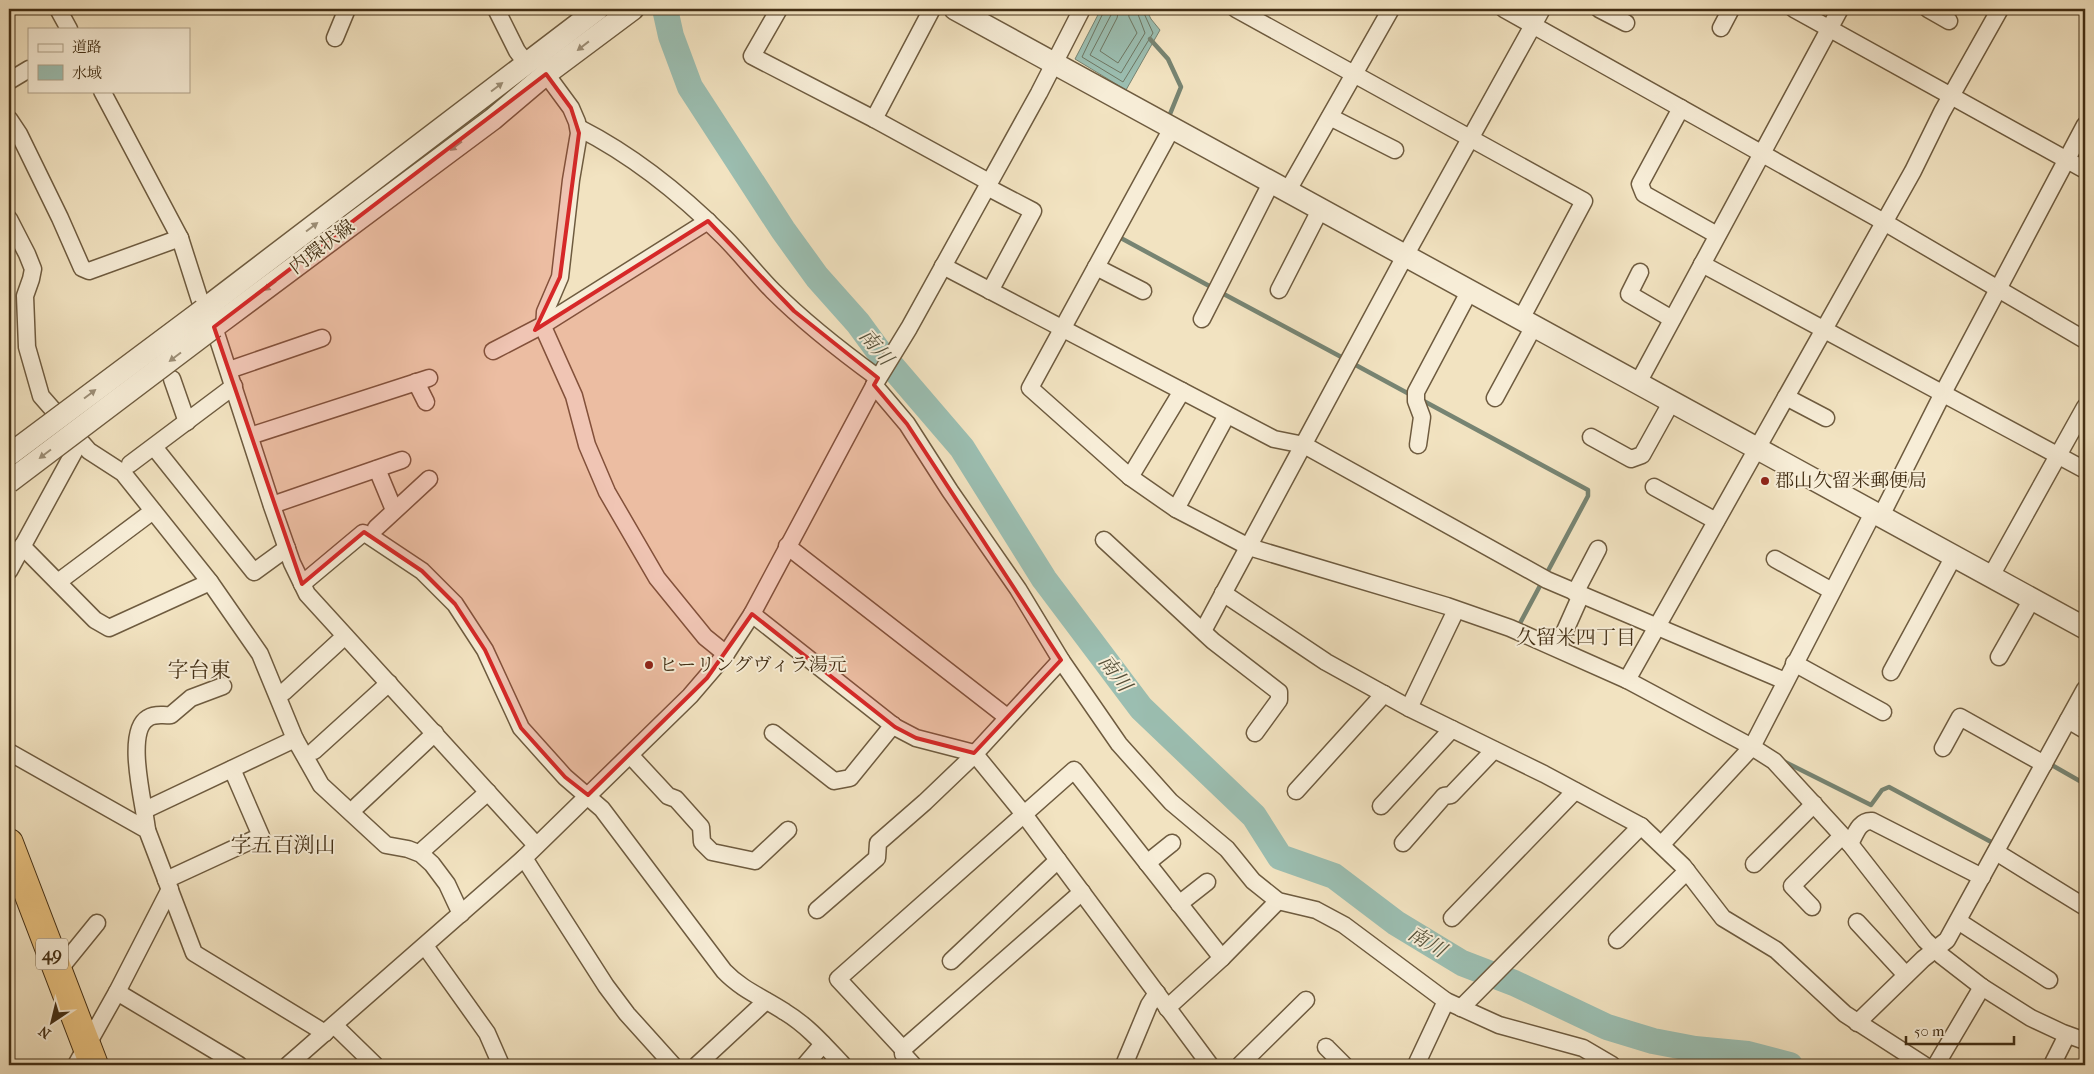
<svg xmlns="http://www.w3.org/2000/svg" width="2094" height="1074" viewBox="0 0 2094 1074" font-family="'IM FELL French Canon','Noto Serif JP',serif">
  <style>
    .water { fill: #9bbeb1; stroke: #778472 }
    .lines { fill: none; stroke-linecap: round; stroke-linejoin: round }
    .shore { stroke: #6e7662; stroke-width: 1 }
    .stream { stroke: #778472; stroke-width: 4.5 }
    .river { stroke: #9bbeb1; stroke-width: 26 }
    .minor-casing { stroke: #6e5b3f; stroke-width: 19 }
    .tertiary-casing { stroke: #6e5b3f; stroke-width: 24 }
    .trunk-casing { stroke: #422e14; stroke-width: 30 }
    .minor { stroke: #f7edd7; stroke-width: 16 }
    .tertiary { stroke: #f7edd7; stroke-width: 21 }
    .trunk { stroke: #e9c280; stroke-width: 28 }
    .tertiary-bridge-casing { stroke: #6e5b3f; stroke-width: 24; stroke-linecap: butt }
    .tertiary-bridge { stroke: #f7edd7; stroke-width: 21 }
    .oneway { fill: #9c8e76 }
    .marked { fill: #d62828; fill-opacity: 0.2; stroke: #d62828; stroke-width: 4; stroke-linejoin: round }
    .poi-dot { fill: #8f2418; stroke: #f7edd7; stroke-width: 2 }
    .labels { text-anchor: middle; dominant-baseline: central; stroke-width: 4; stroke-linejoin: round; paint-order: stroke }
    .shield { fill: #f7edd7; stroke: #78674e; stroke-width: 1 }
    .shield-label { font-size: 18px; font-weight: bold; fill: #422e14 }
    .street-label { font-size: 19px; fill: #422e14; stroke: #f7edd7 }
    .poi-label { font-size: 19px; fill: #422e14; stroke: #f7edd7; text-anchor: start }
    .water-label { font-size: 20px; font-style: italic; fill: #58523b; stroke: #f7edd7 }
    .neighbourhood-label { font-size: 20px; fill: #422e14; stroke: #f7edd7 }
    .quarter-label { font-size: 21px; fill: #422e14; stroke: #f7edd7 }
  </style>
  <rect width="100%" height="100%" fill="#f2e3c1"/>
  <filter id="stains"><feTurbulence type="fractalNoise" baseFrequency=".004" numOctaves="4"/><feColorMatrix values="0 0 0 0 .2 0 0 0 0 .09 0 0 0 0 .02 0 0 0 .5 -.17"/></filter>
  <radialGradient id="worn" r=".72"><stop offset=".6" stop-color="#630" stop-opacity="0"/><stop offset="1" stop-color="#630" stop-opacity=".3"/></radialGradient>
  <path class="water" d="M 1101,9 L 1146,9 L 1151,19 L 1160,30 L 1126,90 L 1075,59 Z"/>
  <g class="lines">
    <g class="shore">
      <path d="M 1105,9 L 1082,57 L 1123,82 L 1153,33 L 1142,9"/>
      <path d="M 1112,9 L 1111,15 L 1090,55 L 1121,73 L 1145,33 L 1136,9"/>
      <path d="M 1119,9 L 1117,18 L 1100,51 L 1118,63 L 1137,33 L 1129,17 L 1128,9"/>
    </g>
    <g class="stream">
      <path d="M 1150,39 L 1168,59 L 1181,87 L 1168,119"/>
      <path d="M 1119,235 L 1119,237 L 1213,288"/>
      <path d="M 1220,292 L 1345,359"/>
      <path d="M 1352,363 L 1411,395"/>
      <path d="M 1420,399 L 1588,490 L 1588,496 L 1518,627 L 1520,628"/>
      <path d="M 1781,760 L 1871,805 L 1882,790 L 1889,787 L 1995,844"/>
      <path d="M 2049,767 L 2050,764 L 2085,784"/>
    </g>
    <path class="river" d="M 665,9 L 671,36 L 690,87 L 783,230 L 817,277 L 858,323 L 877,349 L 962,448 L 1044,579 L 1141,708 L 1254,816 L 1280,857 L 1334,876 L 1396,923 L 1462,963 L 1514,983 L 1607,1027 L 1653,1041 L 1695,1049 L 1748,1054 L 1790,1065"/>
    <defs>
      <g id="minor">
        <path d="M 58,9 L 69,29"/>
        <path d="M 496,9 L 517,51 L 527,64"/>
        <path d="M 779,9 L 752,56 L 874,119 L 989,182"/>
        <path d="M 1236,9 L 1584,201 L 1521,319"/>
        <path d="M 1504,9 L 1884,222 L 2085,340"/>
        <path d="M 1599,9 L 1626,23"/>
        <path d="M 1794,9 L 2085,170"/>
        <path d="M 1928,9 L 1949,21"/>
        <path d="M 1721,28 L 1731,9"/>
        <path d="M 335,38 L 347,9"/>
        <path d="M 546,74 L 571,108 L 577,122 L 579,133 L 571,180 L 560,277 L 545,312 L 544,329 L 574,396 L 587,445 L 607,492 L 657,578 L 705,637 L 726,654"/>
        <path d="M 9,81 L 29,69"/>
        <path d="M 102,91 L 180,238 L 203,310 L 214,327 L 272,506 L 292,563 L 307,594 L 536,845"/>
        <path d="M 1681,108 L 1640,184 L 1644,194 L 1717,235"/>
        <path d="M 1330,117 L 1395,150"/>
        <path d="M 9,119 L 19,134 L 60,218 L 82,268 L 89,271 L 180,238"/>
        <path d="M 874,119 L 932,9"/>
        <path d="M 579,128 C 634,156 681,194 724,237 C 741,254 756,274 773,291 C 805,323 841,351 878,378"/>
        <path d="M 1172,128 L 1030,388 L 1130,477 L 1176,509 L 1249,547 L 1447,606 L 1510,628 L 1627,680 L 1752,747 L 1774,761 L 1850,844 L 1925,940 L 1942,956 L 1982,987 L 2031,1018 L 2063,1033 L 2085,1041"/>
        <path d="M 987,187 L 1033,211 L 990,291"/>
        <path d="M 1287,192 L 1391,9"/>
        <path d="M 9,219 L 27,254 L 33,269 L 31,279 L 25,296 L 27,347 L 41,396 L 89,451 L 123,473 L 210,582 L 260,654 L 295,739 L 321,785 L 386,845 L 408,849 L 421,854 L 432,864 L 447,884 L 461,914"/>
        <path d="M 1702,264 L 2085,470"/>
        <path d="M 943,266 L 1274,439 L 1304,445 L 1547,580 L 1785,681"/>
        <path d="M 1096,267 L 1143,291"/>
        <path d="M 1640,272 L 1629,294 L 1672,319"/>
        <path d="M 1279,290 L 1320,210"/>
        <path d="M 1202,319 L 1271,183"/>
        <path d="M 493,351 L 543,325 L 708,221"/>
        <path d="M 229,370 L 322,338"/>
        <path d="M 172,379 L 187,422"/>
        <path d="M 416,382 L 426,402"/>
        <path d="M 1638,383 L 1840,9"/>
        <path d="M 874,385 L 907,424 L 950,491 L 1018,589 L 1061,660 L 1119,744 L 1171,802 L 1227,849 L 1253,881 L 1278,901 L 1316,910 L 1344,925 L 1446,1001 L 1499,1025 L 1583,1048 L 1612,1065"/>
        <path d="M 1786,397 L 1826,418"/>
        <path d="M 1495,398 L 1534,326"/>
        <path d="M 250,436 L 429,378"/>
        <path d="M 1591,437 L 1631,459 L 1642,455 L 1672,401"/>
        <path d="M 1418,445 L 1422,417 L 1416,401 L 1416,392 L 1469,292"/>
        <path d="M 154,447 L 254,572 L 287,548"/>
        <path d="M 130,464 L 234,386"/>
        <path d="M 377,469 L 394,510"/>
        <path d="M 1130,477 L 1182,391"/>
        <path d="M 1654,487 L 1716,521"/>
        <path d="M 272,505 L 402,460"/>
        <path d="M 1176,509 L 1227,415"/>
        <path d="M 1881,516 L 1943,393 L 2085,125"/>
        <path d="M 376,528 L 429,479"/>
        <path d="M 1104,540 L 1213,641 L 1279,692 L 1279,700 L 1255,733"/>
        <path d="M 22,546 L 95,620 L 109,628 L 210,582"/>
        <path d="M 787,546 L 1007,717"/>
        <path d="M 1775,559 L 1832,591"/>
        <path d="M 9,571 L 80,441"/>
        <path d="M 1991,576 L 2085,407"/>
        <path d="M 58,582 L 153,511"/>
        <path d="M 302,584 L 363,533 L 368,535 L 422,571 L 455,604 L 485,650 L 521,728 L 565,777 L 602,809 L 724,971 C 742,990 764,998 785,1012 C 808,1026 825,1046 843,1065"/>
        <path d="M 1223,593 L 1326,662 L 1409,708 L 1544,774 L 1641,826 L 1683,866 L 1723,918 L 1776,950 L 1845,1014 L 1924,1065"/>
        <path d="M 1575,593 L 1598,549"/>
        <path d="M 752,614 L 895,727 L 916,738 L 974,753 L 1023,813 L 1210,1065"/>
        <path d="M 1203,631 L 1405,256 L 1542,9"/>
        <path d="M 1560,642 L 1581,595"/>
        <path d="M 1999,657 L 2032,599"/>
        <path d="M 1794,663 L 1883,712"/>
        <path d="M 1891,672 L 1954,556"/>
        <path d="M 1627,680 L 1913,171 L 1942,112 L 2000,9"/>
        <path d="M 284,692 L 345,636"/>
        <path d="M 1409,708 L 1456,610"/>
        <path d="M 2068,720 L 2085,730"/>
        <path d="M 773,733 L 834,781 L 850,778 L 893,725"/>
        <path d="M 1943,748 L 1960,717 L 2044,764"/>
        <path d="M 314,751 L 389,683"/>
        <path d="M 9,752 L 147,830 L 194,953 L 325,1033"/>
        <path d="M 630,755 L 668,796 L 676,799 L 701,827 L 702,842 L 712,852 L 755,861 L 788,830"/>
        <path d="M 1296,791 L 1384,694"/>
        <path d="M 357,806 L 435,733"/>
        <path d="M 1381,806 L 1452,729"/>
        <path d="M 145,810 L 295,739"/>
        <path d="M 147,830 C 145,807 124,732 148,718 C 156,713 163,716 171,715 L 191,698 L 223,686"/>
        <path d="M 1403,843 L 1444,796 L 1451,795 L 1494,750"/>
        <path d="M 1662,844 L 1752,747 L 1873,513"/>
        <path d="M 1850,844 C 1855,835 1859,820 1872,821 L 1982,877"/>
        <path d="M 424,849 L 488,792"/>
        <path d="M 1996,852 L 2085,907"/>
        <path d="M 524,858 L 606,986 L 627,1014 L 673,1065"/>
        <path d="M 1147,863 L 1172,843"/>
        <path d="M 1754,864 L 1814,804"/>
        <path d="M 166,880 L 261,836 L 232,769"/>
        <path d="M 1082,892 L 903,1049 L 838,979 L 1074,770 L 1222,958"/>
        <path d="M 1179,904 L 1207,882"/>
        <path d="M 1812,907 L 1792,886 L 1842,836"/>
        <path d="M 817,910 L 877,858 L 878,843 L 925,802 L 970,759 L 1061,660"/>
        <path d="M 1452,918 L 1575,791"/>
        <path d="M 1958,921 L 2049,980"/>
        <path d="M 1857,922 L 1906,975"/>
        <path d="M 1617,940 L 1687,871"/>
        <path d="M 425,946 L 487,1033 L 501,1065"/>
        <path d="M 951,961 L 1058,860"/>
        <path d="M 58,971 L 97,923"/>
        <path d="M 117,992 L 170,889"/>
        <path d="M 1167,1008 L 1222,958 L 1278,901"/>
        <path d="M 1461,1008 L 1641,826"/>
        <path d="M 1857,1023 L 1923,959 L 1947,940 L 2085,689"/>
        <path d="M 334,1025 L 375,1065"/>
        <path d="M 1326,1047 L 1344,1065"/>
        <path d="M 903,1049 L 903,1054 L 913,1065"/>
        <path d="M 76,1065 L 117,992 L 239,1065"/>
        <path d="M 288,1065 L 524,858 L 690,696 L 726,654 L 752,614 L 876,382 L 909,328 L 1039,93 L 1082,9"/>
        <path d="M 697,1065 L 766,1001"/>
        <path d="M 805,1065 L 823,1044"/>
        <path d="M 1124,1065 L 1149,1005 L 1157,993"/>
        <path d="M 1240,1065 L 1306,1000"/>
        <path d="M 1416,1065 L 1446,1001"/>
        <path d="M 1936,1065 L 1982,987"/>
        <path d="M 2052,1065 L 2067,1035"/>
      </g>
      <g id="tertiary">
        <path d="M 955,9 L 2085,628"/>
        <path d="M 203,310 L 598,9"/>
        <path d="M 214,327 L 493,119 L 546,74 L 633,9"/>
      </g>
      <path id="trunk" d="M 9,843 L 94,1065"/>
    </defs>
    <use href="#minor" class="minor-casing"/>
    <use href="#tertiary" class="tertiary-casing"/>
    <use href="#trunk" class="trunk-casing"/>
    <use href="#minor" class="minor"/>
    <use href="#tertiary" class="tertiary"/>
    <use href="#trunk" class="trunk"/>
    <defs>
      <g id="tertiary-bridge">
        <path d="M 9,455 L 203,310"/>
        <path d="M 9,482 L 214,327"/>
      </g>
    </defs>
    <use href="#tertiary-bridge" class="tertiary-bridge-casing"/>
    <use href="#tertiary-bridge" class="tertiary-bridge"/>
  </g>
  <defs><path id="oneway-solid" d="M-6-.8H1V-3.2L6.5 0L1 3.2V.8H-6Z" transform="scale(1.25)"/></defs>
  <g class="oneway">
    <use href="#oneway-solid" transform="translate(583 46) rotate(142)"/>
    <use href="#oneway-solid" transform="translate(497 87) rotate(-37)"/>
    <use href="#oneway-solid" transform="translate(456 146) rotate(143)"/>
    <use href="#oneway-solid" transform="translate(312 227) rotate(-37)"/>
    <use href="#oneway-solid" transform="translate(270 286) rotate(143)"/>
    <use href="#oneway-solid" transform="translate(175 357) rotate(143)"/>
    <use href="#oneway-solid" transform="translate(90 394) rotate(-37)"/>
    <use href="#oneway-solid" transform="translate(45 454) rotate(143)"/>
  </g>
  <path class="marked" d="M 546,74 L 571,108 L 579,133 L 560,277 L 535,330 L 708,221 L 794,311 L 878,378 L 874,385 L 907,424 L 1061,660 L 974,753 L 916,738 L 895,727 L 752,614 L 707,678 L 588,795 L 565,777 L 521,728 L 485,650 L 455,604 L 422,571 L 364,532 L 302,584 L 214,327 Z"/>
  <g class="poi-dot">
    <circle cx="1765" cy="481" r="5"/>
    <circle cx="649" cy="665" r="5"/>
  </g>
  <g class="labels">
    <rect class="shield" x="36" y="938.5" width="32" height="31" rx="4"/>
    <g class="shield-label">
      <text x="52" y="954">49</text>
    </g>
    <g class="street-label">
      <text transform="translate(322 247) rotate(-37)">内環状線</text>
    </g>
    <g class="poi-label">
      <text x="1775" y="481">郡山久留米郵便局</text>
      <text x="659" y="665">ヒーリングヴィラ湯元</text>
    </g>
    <g class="water-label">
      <text transform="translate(876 347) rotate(50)">南川</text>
      <text transform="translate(1115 673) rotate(53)">南川</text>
      <text transform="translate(1427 942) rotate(31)">南川</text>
    </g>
    <g class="neighbourhood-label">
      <text x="1576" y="637">久留米四丁目</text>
    </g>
    <g class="quarter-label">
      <text x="199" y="670">字台東</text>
      <text x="283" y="845">字五百渕山</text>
    </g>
  </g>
  <rect width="2094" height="1074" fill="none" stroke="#f2e3c1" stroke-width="30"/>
  <rect x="10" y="10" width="2074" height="1054" fill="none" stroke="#422e14" stroke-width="2.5"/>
  <rect x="15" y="15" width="2064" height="1044" fill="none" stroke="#422e14"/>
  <rect x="28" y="28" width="162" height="65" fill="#f7edd7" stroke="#afa189"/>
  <rect x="38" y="44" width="25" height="8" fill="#f7edd7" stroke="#afa189"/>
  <text x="72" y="52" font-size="15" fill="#422e14">道路</text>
  <rect x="38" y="65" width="25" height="15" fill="#9bbeb1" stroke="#afa189"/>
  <text x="72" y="78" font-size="15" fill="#422e14">水域</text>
  <g transform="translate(52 1022) rotate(215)" stroke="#f7edd7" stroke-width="4" paint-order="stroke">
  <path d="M0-4L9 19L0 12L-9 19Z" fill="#422e14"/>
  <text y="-8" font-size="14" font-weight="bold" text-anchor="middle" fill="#422e14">N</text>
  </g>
  <path d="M1906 1036v8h108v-8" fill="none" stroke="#422e14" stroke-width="2.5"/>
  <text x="1914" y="1036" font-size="15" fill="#422e14" stroke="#f7edd7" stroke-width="4" paint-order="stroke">50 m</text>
  <rect width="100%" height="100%" filter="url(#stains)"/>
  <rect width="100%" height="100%" fill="url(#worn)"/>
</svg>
